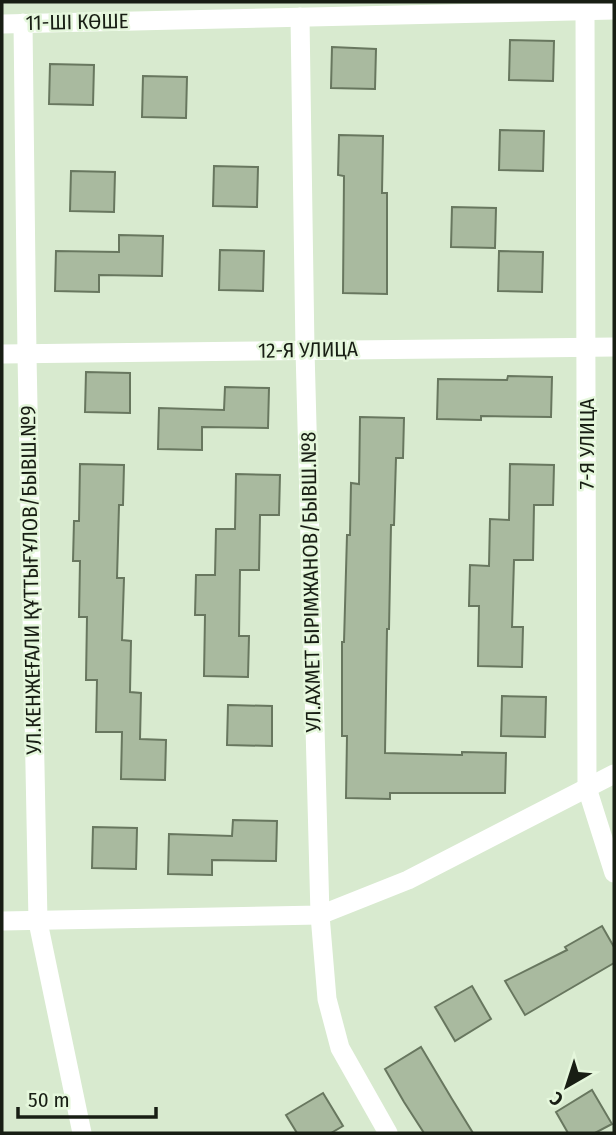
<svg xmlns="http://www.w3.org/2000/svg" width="616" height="1135" viewBox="0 0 616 1135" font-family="'Fira Sans Condensed',sans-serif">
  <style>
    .building { fill: #a9ba9f; stroke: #68775f; stroke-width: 2 }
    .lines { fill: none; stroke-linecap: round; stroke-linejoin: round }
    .minor { stroke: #fff; stroke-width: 19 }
    .labels { text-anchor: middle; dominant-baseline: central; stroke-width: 5; stroke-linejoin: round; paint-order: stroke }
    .street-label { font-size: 21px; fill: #181e14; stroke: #e5f7dc }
  </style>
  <rect width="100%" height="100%" fill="#d8eacf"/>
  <g class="building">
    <path d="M 510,40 L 554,41 L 553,81 L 509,80 Z"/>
    <path d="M 332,47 L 376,49 L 375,89 L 331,88 Z"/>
    <path d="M 50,64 L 94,65 L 93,105 L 49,104 Z"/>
    <path d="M 143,76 L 187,77 L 186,118 L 142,117 Z"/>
    <path d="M 500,130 L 544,131 L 543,171 L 499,170 Z"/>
    <path d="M 339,135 L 383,136 L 382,193 L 387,193 L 387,294 L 343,293 L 344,176 L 338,175 Z"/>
    <path d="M 214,166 L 258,167 L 257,207 L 213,206 Z"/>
    <path d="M 71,171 L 115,172 L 114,212 L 70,211 Z"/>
    <path d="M 452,207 L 496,208 L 495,248 L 451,247 Z"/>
    <path d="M 119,235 L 163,236 L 162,276 L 99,275 L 99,292 L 55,291 L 56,251 L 119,252 Z"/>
    <path d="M 220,250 L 264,251 L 263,291 L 219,290 Z"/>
    <path d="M 499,251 L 543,252 L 542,292 L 498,291 Z"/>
    <path d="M 86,372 L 130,373 L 130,413 L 85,412 Z"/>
    <path d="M 508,376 L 552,377 L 551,417 L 481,416 L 481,420 L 437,419 L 438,379 L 507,380 Z"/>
    <path d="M 225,387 L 269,388 L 268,428 L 202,427 L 202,450 L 158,449 L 159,408 L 224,410 Z"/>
    <path d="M 360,417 L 404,418 L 403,458 L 396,458 L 394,525 L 391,525 L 389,629 L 387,629 L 385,753 L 462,755 L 462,752 L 506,753 L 505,793 L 390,793 L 390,799 L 346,798 L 347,736 L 342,736 L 342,642 L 344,642 L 347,535 L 350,535 L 351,483 L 359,484 Z"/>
    <path d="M 80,464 L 124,465 L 123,505 L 119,505 L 117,578 L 124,578 L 122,640 L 131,641 L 130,692 L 141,693 L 140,739 L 166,740 L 165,780 L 121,779 L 122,732 L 96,732 L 97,680 L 86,680 L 87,617 L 79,617 L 80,561 L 73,561 L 74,521 L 79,521 Z"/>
    <path d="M 510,464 L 554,465 L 553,505 L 534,505 L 533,560 L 514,560 L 512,627 L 523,627 L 522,667 L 478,666 L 479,606 L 469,606 L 470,565 L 489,566 L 490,519 L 509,520 Z"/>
    <path d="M 236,474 L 280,475 L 279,515 L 260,515 L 259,570 L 240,570 L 239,636 L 249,636 L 248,677 L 204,676 L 205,615 L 195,615 L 196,575 L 215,575 L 216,529 L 235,529 Z"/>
    <path d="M 502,696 L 546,697 L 545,737 L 501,736 Z"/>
    <path d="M 228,705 L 272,706 L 272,746 L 227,745 Z"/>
    <path d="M 233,820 L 277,821 L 276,861 L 212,860 L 212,875 L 168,874 L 169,834 L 232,836 Z"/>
    <path d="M 93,827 L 137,828 L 136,869 L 92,868 Z"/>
    <path d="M 602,926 L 614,947 L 614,963 L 525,1015 L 505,981 L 567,950 L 565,947 Z"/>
    <path d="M 472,986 L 491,1019 L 455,1041 L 435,1007 Z"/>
    <path d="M 421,1047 L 452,1099 L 473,1133 L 424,1133 L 404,1102 L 385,1069 Z"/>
    <path d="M 592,1090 L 612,1124 L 595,1133 L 568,1133 L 556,1112 Z"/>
    <path d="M 323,1093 L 343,1126 L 331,1133 L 297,1133 L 286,1115 Z"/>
  </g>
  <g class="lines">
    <g class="minor">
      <path d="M 585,10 L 587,788 L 614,873"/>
      <path d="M 300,17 L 305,350 L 320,915 L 327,999 L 340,1048 L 388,1133"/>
      <path d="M 23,23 L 27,355 L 38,922 L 82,1133"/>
      <path d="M 2,24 L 614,10"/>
      <path d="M 2,354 L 614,347"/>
      <path d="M 2,921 L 320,915 L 408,880 L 614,774"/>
    </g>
  </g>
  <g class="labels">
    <g class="street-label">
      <text transform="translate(77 22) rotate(-1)">11-ШІ КӨШЕ</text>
      <text transform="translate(308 350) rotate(-1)">12-Я УЛИЦА</text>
      <text transform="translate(587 444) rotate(-90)">7-Я УЛИЦА</text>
      <text transform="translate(31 580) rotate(-91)">УЛ.КЕНЖЕҒАЛИ ҚҰТТЫҒҰЛОВ/БЫВШ.№9</text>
      <text transform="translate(311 582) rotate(-91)">УЛ.АХМЕТ БІРІМЖАНОВ/БЫВШ.№8</text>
    </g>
  </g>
  <rect width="616" height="1135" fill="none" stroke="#181e14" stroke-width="7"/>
  <g transform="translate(567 1086) rotate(219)" stroke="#e5f7dc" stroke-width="5" paint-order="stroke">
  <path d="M0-5L12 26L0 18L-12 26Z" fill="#181e14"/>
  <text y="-10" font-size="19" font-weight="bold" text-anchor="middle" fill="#181e14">С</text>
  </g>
  <path d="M18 1107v10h138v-10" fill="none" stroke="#181e14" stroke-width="3.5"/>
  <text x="28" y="1107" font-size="21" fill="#181e14" stroke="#e5f7dc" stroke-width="5" paint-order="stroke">50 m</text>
</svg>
